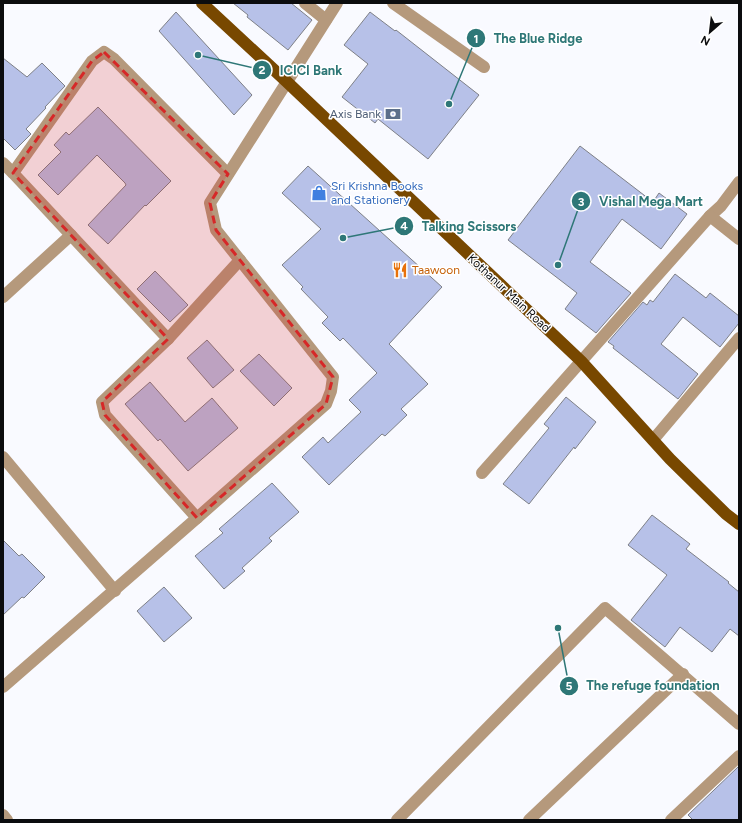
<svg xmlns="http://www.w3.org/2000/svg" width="742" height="823" viewBox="0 0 742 823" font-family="Figtree,sans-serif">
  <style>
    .building { fill: #b7c1e8; stroke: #7e8087 }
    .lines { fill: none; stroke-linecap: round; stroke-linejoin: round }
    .minor { stroke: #b5997c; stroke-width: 12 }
    .major { stroke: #784800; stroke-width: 12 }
    .marked { fill: #d62828; fill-opacity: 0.2; stroke: #d62828; stroke-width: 3; stroke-dasharray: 8 5; stroke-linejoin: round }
    .labels { text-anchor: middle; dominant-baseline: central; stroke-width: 3; stroke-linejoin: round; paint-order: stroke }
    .service-label { font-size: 12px; fill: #4e5e75; stroke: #fff; text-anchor: end }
    .shop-label { font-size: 12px; fill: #366cbe; stroke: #fff; text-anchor: start }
    .food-label { font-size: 12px; fill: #c56008; stroke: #fff; text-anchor: start }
    .street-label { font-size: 12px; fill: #0b0c0e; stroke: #fff }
    .leader { fill: none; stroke: #2e7777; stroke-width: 1.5 }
    .callout-dot { fill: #2e7777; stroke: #fff; stroke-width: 1.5 }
    .mark-label { font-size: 12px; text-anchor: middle; font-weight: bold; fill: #fff }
    .callout-label { font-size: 13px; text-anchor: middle; font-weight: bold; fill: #2e7777; stroke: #fff; stroke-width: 3; stroke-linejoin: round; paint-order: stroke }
  </style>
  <rect width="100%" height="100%" fill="#f9faff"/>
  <g class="building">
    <path d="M 233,3 L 291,3 L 312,20 L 288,50 L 247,17 L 248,15 Z"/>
    <path d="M 176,12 L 252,95 L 234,115 L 159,31 Z"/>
    <path d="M 370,12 L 395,31 L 396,30 L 479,95 L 428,159 L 378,119 L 375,123 L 342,97 L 368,64 L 344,45 Z"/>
    <path d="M 3,58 L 27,77 L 42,63 L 65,86 L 45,107 L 46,108 L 26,129 L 31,134 L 15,150 L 3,138 Z"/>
    <path d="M 98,107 L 171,181 L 146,206 L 145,205 L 108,244 L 88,225 L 126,185 L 125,183 L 97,155 L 58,195 L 38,175 L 61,152 L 54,145 L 66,132 L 69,135 Z"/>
    <path d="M 580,146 L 653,202 L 659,193 L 687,214 L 661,249 L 622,219 L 590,262 L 631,293 L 596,333 L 565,309 L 577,293 L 508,240 Z"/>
    <path d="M 308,166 L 442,287 L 389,344 L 428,384 L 401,409 L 407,415 L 385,436 L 382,434 L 329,485 L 302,457 L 323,437 L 328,443 L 361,412 L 349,400 L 377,373 L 343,338 L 340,341 L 322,323 L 328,317 L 301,289 L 303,287 L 282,265 L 321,229 L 282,193 Z"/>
    <path d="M 155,271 L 188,305 L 170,322 L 137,289 Z"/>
    <path d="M 675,274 L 706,298 L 710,293 L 739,316 L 739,323 L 720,347 L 683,317 L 661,344 L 698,374 L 678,399 L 613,348 L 614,346 L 608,342 L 643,302 L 647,305 L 650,300 L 653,302 Z"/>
    <path d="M 207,340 L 234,370 L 213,388 L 187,358 Z"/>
    <path d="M 259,354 L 292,388 L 274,406 L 240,371 Z"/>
    <path d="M 150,382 L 185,422 L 212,398 L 238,428 L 188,471 L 160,439 L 158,441 L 125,404 Z"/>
    <path d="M 566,397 L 596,422 L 575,449 L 574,447 L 529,504 L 503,484 L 549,428 L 544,424 Z"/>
    <path d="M 272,483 L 299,512 L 269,538 L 272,541 L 242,568 L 245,571 L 224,589 L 195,556 L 223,533 L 219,529 Z"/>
    <path d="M 652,515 L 690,544 L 686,549 L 729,582 L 728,583 L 739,592 L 739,636 L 730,629 L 712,652 L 680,627 L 665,647 L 631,620 L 667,575 L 628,545 Z"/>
    <path d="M 3,540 L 19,556 L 22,554 L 45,577 L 24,598 L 22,597 L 3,615 Z"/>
    <path d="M 164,587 L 192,618 L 164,642 L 137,611 Z"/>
    <path d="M 739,766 L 739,820 L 693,820 L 688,815 Z"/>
  </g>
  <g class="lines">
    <g class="minor">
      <path d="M 305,3 L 326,20"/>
      <path d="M 393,3 L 484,67"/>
      <path d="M 3,163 L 13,173 L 92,61 L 104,52 L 114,59 L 228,174"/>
      <path d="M 13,173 L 168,339 L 240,260"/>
      <path d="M 710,216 L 721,206 L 739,182"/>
      <path d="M 3,297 L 71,235"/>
      <path d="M 168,339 L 102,402 L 105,415 L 197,518"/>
      <path d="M 653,440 L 739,338"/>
      <path d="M 3,457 L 115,591"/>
      <path d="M 482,473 L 710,216 L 739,239"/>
      <path d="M 3,687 L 197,518 L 326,404 L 331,391 L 333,377 L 216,230 L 210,203 L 337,3"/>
      <path d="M 3,815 L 7,820"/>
      <path d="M 397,820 L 605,608 L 739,724"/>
      <path d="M 529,820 L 683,674"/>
      <path d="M 671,820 L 739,756"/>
    </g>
    <path class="major" d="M 202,3 L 286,81 L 581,361 L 670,459 L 726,514 L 739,524"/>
  </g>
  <path class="marked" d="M 104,52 L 228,174 L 210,203 L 216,230 L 333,377 L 326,404 L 197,518 L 105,415 L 102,402 L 168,339 L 13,173 L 92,61 Z"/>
  <defs>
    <symbol id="bank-bare" viewBox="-9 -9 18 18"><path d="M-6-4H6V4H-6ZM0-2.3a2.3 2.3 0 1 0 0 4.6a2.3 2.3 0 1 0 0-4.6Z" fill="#5c6f8a" stroke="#fff" stroke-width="2.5" paint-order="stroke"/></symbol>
    <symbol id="shop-bare" viewBox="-9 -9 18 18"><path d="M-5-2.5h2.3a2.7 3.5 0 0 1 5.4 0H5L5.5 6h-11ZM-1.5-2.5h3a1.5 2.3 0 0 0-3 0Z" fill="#3f7fe0" stroke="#fff" stroke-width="2.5" paint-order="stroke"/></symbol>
    <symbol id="restaurant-bare" viewBox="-9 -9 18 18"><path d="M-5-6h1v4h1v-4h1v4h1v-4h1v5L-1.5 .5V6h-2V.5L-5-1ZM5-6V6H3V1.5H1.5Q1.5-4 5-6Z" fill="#e8710a" stroke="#fff" stroke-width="2.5" paint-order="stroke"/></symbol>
  </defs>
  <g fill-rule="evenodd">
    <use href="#bank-bare" x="382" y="103" width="22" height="22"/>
    <use href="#shop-bare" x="308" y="182" width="22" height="22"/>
    <use href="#restaurant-bare" x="389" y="259" width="22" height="22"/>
  </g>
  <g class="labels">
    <g class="service-label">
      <text x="381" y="114">Axis Bank</text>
    </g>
    <g class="shop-label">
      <text x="331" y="186">Sri Krishna Books<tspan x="331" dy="14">and Stationery</tspan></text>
    </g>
    <g class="food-label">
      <text x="412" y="270">Taawoon</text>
    </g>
    <g class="street-label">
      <text transform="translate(509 293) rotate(43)">Kothanur Main Road</text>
    </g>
  </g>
  <path class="leader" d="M449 104L476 38M198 55L262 70M558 265L581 201M343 238L404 226M558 628L569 686"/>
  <g class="callout-dot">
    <circle cx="449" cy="104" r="4"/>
    <circle cx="198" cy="55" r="4"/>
    <circle cx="558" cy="265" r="4"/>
    <circle cx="343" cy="238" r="4"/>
    <circle cx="558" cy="628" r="4"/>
    <circle cx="476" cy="38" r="10"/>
    <circle cx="262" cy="70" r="10"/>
    <circle cx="581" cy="201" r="10"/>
    <circle cx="404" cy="226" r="10"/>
    <circle cx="569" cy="686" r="10"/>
  </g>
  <g class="mark-label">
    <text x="476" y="43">1</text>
    <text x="262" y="74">2</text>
    <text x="581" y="206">3</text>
    <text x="404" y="230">4</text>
    <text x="569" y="690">5</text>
  </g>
  <g class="callout-label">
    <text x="538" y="43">The Blue Ridge</text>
    <text x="311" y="75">ICICI Bank</text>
    <text x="651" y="206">Vishal Mega Mart</text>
    <text x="469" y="231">Talking Scissors</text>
    <text x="653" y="690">The refuge foundation</text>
  </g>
  <rect width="742" height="823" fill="none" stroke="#0b0c0e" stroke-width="8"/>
  <g transform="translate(710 32) rotate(208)" stroke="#ffffff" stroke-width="3" paint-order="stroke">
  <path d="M0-3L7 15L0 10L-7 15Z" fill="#0b0c0e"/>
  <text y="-6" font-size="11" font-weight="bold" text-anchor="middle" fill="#0b0c0e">N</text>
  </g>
</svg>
